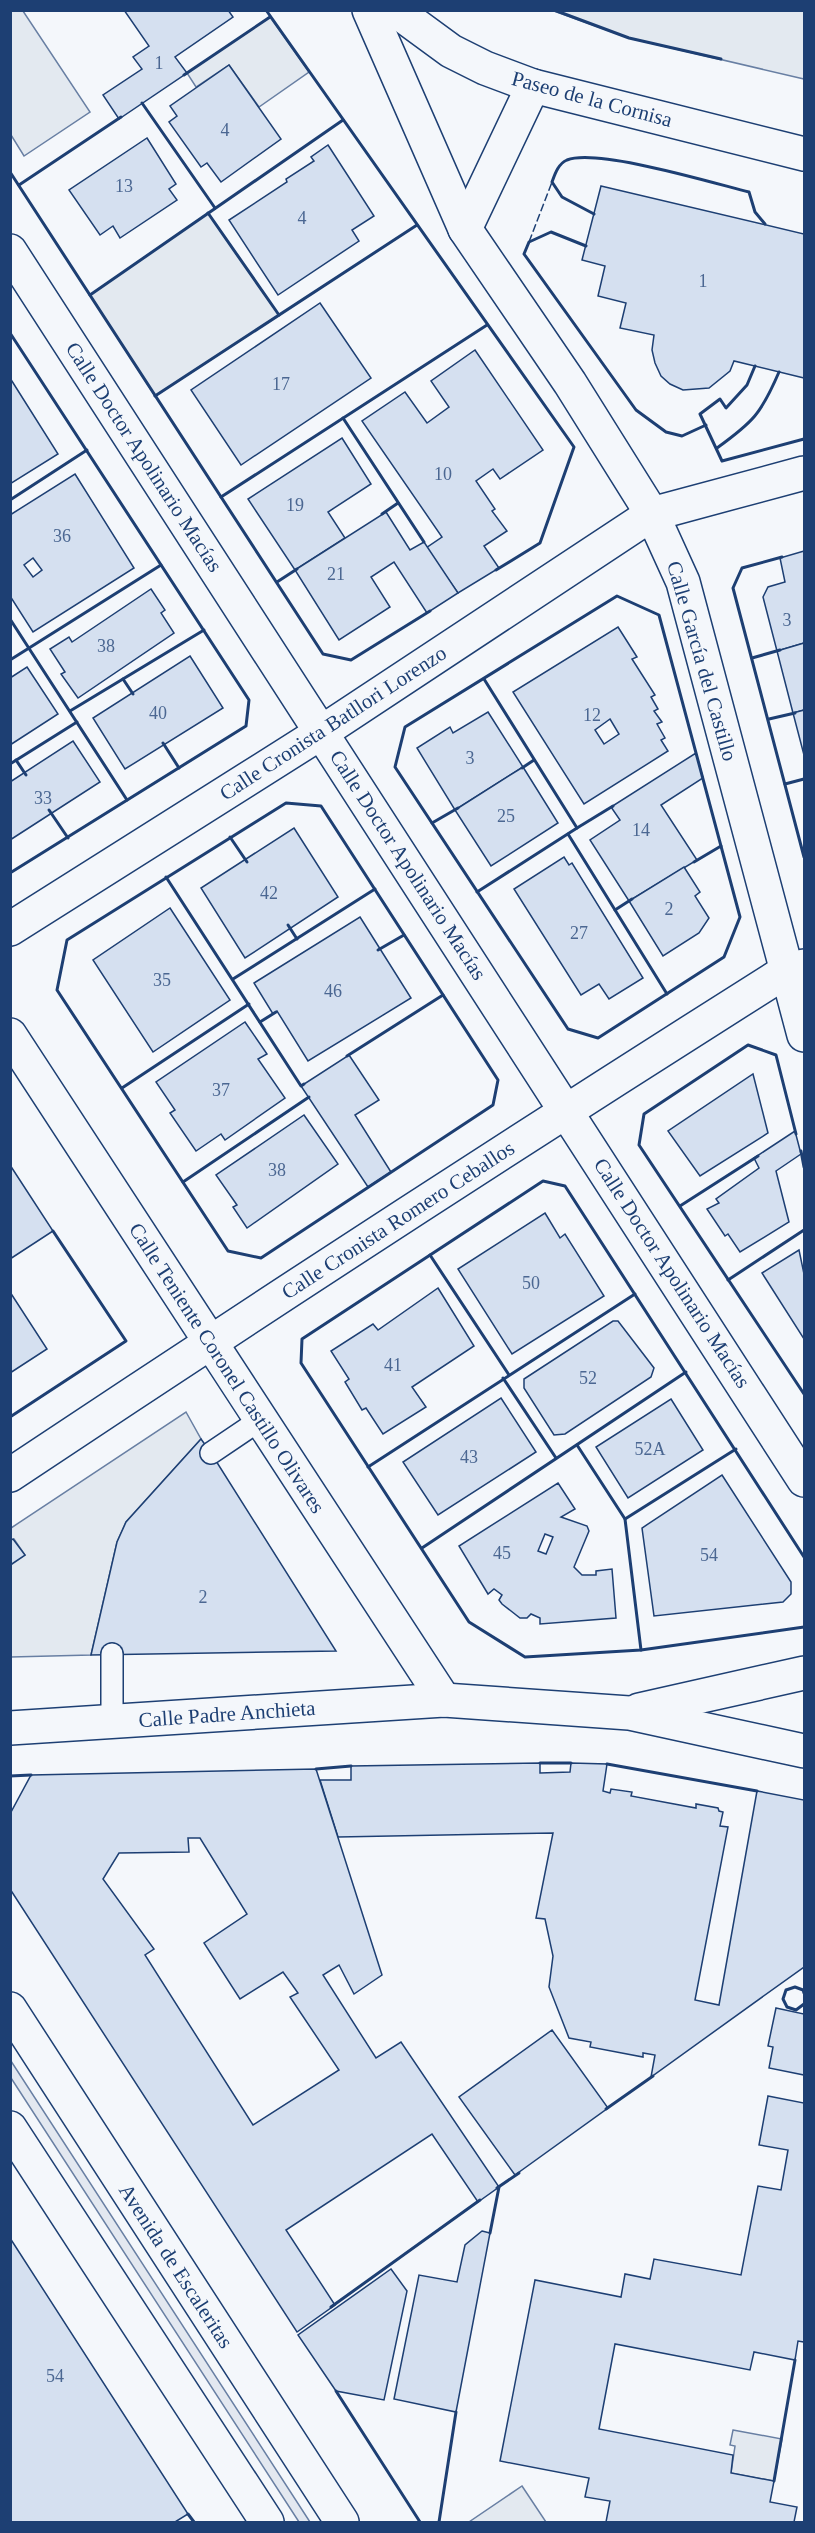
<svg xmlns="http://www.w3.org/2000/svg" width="815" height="2533" viewBox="0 0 815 2533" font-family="Georgia,serif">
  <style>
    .green { fill: #e3e9f0; stroke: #687fa3; stroke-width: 1.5 }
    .parking { fill: #e3e8f0; stroke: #687fa3; stroke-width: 1.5 }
    .building { fill: #d5e0f0; stroke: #1d3f73; stroke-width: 1.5; fill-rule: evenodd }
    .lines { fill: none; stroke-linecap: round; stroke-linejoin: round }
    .lane-casing { stroke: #1d3f73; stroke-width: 24 }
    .street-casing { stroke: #1d3f73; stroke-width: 36 }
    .secondary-casing { stroke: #1d3f73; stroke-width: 36 }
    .lane { stroke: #f4f7fb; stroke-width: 21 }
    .street { stroke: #f4f7fb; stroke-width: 33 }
    .secondary { stroke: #f4f7fb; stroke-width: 33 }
    .fence { stroke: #1d3f73; stroke-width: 1.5; stroke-dasharray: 8 3; stroke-linecap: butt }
    .wall { stroke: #1d3f73; stroke-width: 3 }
    .labels { text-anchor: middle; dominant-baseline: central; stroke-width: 4.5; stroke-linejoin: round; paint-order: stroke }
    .number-label { font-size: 18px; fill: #4b6792 }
    .street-label { font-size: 21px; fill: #1d3f73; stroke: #f4f7fb }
  </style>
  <rect width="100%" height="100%" fill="#f4f7fb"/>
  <g class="green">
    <path d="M 10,11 L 23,11 L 90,112 L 24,156 L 11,135 Z"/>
    <path d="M 554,11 L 804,11 L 804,79 L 629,38 Z"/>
    <path d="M 270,17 L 309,72 L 259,107 L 229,65 L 196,87 L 187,73 Z"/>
    <path d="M 208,213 L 279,315 L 155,396 L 90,295 Z"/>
    <path d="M 186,1412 L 201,1439 L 126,1522 L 117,1542 L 91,1655 L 11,1657 L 11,1565 L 25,1555 L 14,1539 L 11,1541 L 11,1528 Z"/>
    <path d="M 733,2430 L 782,2439 L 774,2481 L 731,2473 L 735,2446 L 730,2445 Z"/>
    <path d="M 522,2486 L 546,2522 L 469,2522 Z"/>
  </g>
  <path class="parking" d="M 10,2061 L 11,2061 L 310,2522 L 299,2522 L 11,2078 Z"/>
  <g class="building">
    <path d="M 124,10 L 228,10 L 233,17 L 175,57 L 187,73 L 119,119 L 103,95 L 142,69 L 133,57 L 149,46 Z"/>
    <path d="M 229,65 L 281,139 L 221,182 L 207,163 L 201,167 L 169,122 L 177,116 L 170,106 Z"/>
    <path d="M 147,138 L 176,184 L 169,189 L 177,200 L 120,238 L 113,226 L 100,235 L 69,190 Z"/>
    <path d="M 328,145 L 374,216 L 352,230 L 359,241 L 278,295 L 229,220 L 287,182 L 286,179 L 314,161 L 311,157 Z"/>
    <path d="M 601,186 L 804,234 L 804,378 L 734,361 L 730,371 L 709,388 L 683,390 L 670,384 L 661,376 L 655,363 L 652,350 L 654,335 L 620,328 L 626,303 L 598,296 L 605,266 L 582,260 Z"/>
    <path d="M 320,303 L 371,378 L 241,465 L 191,390 Z"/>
    <path d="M 475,350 L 543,450 L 500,479 L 493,469 L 476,481 L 495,509 L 492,511 L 507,531 L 484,546 L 499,568 L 458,593 L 426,548 L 442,537 L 362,421 L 405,392 L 427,423 L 449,407 L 431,381 Z"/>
    <path d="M 10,378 L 58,454 L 10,484 Z"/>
    <path d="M 342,438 L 371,484 L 328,512 L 345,538 L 295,570 L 248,499 Z"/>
    <path d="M 75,474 L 134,568 L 33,632 L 10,596 L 10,515 ZM 33,558 L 42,570 L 33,577 L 24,565 Z"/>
    <path d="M 386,512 L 410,550 L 424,542 L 458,593 L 427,613 L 394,562 L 371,577 L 390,607 L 339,640 L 295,570 Z"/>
    <path d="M 804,551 L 804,643 L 777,651 L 763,597 L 768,587 L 785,582 L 780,558 Z"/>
    <path d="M 151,589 L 165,610 L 161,613 L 174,633 L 78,698 L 61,674 L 65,672 L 50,649 L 69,637 L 72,642 Z"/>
    <path d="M 618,627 L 637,657 L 632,659 L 655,695 L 651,697 L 658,709 L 654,711 L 662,722 L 657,724 L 665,738 L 661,740 L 668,751 L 584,804 L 513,692 ZM 610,719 L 619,734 L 604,744 L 595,730 Z"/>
    <path d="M 804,643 L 804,710 L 793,713 L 777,651 Z"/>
    <path d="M 190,656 L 223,708 L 125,769 L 93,718 Z"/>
    <path d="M 27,667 L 58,714 L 10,745 L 10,678 Z"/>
    <path d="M 804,710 L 804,755 L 793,713 Z"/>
    <path d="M 488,712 L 523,767 L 455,810 L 417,748 L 450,727 L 453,733 Z"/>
    <path d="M 73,741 L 100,782 L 10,840 L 10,782 Z"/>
    <path d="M 696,753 L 703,778 L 661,805 L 697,860 L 629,901 L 590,840 L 620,820 L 611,807 Z"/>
    <path d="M 523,767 L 558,823 L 491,866 L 455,810 Z"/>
    <path d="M 294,828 L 338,897 L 245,958 L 201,888 Z"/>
    <path d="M 564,857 L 569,865 L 572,863 L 643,978 L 609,999 L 599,984 L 581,995 L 514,889 Z"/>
    <path d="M 684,867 L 700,892 L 695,896 L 709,918 L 699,933 L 663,956 L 629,901 Z"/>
    <path d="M 170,908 L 230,1000 L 153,1052 L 93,960 Z"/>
    <path d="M 360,917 L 411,998 L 308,1061 L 277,1011 L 273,1014 L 254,983 Z"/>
    <path d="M 245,1022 L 267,1054 L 258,1059 L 285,1098 L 225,1140 L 221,1134 L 196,1151 L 170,1113 L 175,1110 L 156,1082 Z"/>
    <path d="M 349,1055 L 379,1100 L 355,1115 L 391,1172 L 368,1187 L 301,1086 Z"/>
    <path d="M 753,1074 L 768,1133 L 700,1176 L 668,1131 Z"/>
    <path d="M 304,1115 L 338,1164 L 247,1228 L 233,1207 L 237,1205 L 216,1175 Z"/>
    <path d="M 795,1131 L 801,1154 L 776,1171 L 789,1222 L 740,1252 L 728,1234 L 725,1236 L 707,1209 L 719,1203 L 716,1199 L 759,1168 L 754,1158 Z"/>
    <path d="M 10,1165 L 53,1231 L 10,1259 Z"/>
    <path d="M 545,1213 L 560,1238 L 565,1234 L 604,1296 L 512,1354 L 458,1269 Z"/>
    <path d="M 799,1250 L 804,1274 L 804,1339 L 762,1273 Z"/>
    <path d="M 438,1288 L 474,1346 L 412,1387 L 426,1407 L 383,1434 L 366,1408 L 362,1410 L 345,1382 L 349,1379 L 331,1351 L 373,1324 L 378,1330 Z"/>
    <path d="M 10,1292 L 47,1349 L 10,1373 Z"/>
    <path d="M 613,1321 L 618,1321 L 654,1368 L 651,1377 L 565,1434 L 554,1435 L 524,1388 L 524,1379 Z"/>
    <path d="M 501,1398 L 536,1452 L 438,1515 L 403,1462 Z"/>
    <path d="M 671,1399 L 703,1450 L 628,1498 L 596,1447 Z"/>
    <path d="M 201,1439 L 211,1453 L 336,1651 L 91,1655 L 117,1542 L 126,1522 Z"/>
    <path d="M 722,1475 L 791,1582 L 791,1594 L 783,1602 L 654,1616 L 642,1528 Z"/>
    <path d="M 558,1483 L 575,1509 L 561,1517 L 587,1526 L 589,1531 L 574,1567 L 582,1575 L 596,1575 L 596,1571 L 612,1569 L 616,1618 L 540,1624 L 540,1618 L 531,1614 L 527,1618 L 520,1618 L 502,1604 L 499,1600 L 502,1595 L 494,1589 L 488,1594 L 459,1546 ZM 545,1534 L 553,1537 L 546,1554 L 538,1551 Z"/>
    <path d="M 13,1539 L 25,1555 L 10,1565 L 10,1541 Z"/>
    <path d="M 540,1763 L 540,1773 L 570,1772 L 571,1763 L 607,1764 L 603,1791 L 610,1793 L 611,1789 L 632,1792 L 631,1796 L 696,1808 L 696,1804 L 718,1808 L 719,1811 L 723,1812 L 720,1826 L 728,1827 L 695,2000 L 719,2005 L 757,1791 L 804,1800 L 804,1967 L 651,2077 L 655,2055 L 643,2053 L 643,2057 L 590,2047 L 591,2042 L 569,2038 L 549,1987 L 553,1956 L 545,1919 L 536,1918 L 553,1833 L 338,1837 L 320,1780 L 351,1780 L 351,1766 Z"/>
    <path d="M 316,1769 L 382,1975 L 354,1994 L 339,1965 L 323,1975 L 376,2058 L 401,2042 L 499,2187 L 478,2202 L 432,2134 L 286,2230 L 335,2305 L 297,2332 L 10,1889 L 10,1814 L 31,1775 ZM 188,1838 L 200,1838 L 247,1914 L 204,1943 L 240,1999 L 283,1972 L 298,1993 L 290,1997 L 339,2070 L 253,2125 L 145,1955 L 154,1949 L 103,1879 L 119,1853 L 189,1852 Z"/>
    <path d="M 776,2008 L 804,2014 L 804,2075 L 769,2068 L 773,2047 L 768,2046 Z"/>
    <path d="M 552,2030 L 608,2108 L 515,2175 L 459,2097 Z"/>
    <path d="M 768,2096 L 804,2103 L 804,2342 L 798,2341 L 795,2360 L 754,2352 L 750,2370 L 615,2344 L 599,2429 L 733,2455 L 731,2473 L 774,2481 L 770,2502 L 797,2507 L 794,2522 L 606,2522 L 610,2501 L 585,2497 L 589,2478 L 500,2461 L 535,2280 L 621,2297 L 625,2274 L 650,2279 L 654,2259 L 741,2275 L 758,2186 L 781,2190 L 788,2150 L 759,2145 Z"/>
    <path d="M 482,2231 L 490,2233 L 456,2412 L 394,2399 L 419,2275 L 457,2282 L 465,2245 Z"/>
    <path d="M 10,2238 L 188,2514 L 175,2522 L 10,2522 Z"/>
    <path d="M 391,2269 L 407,2291 L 384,2400 L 336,2391 L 298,2335 Z"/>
  </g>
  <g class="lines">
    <defs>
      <g id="lane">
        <path d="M 211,1453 L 260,1420"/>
        <path d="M 112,1654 L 112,1721"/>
      </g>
      <g id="street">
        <path d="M 369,10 L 465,229 L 570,383 L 652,514 L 683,582 L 804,1035"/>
        <path d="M 395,10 L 451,51 L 485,68 L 533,86 L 804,154"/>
        <path d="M 465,229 L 533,86"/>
        <path d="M 10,251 L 804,1480"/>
        <path d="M 10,929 L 322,732 L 652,514 L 804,473"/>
        <path d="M 10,1035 L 444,1700"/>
        <path d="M 10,1475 C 268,1303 527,1135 788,970 L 804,966"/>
        <path d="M 639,1710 L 804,1673"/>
        <path d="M 10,1728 L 444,1700 L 629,1713 L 804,1751"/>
      </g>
      <g id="secondary">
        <path d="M 10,2009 L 342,2522"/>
        <path d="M 10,2128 L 267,2522"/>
      </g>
    </defs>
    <use href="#lane" class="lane-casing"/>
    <use href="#street" class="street-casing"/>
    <use href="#secondary" class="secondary-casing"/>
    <use href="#lane" class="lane"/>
    <use href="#street" class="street"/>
    <use href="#secondary" class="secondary"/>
    <path class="fence" d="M 529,242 L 552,182"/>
    <g class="wall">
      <path d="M 266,10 L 574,447 L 540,543 L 496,570"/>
      <path d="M 554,10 L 629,38 L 721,59"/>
      <path d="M 184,75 L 270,17"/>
      <path d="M 142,103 L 215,208"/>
      <path d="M 10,172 L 323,654 L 351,660 L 430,611"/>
      <path d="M 19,185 L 121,117"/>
      <path d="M 208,213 L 279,315"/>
      <path d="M 594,214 L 562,197 L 552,182 C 555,174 558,164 567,160 C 597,148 713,183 749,192 L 755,212 L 765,224"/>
      <path d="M 586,246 L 551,232 L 529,242 L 524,254 L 636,410 L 666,432 L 682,436 L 706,425"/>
      <path d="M 90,295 L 343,120"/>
      <path d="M 10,333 L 249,700 L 246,726 L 10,873"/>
      <path d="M 755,366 L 747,385 L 726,408 L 720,399 L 700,414 L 722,461 L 804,439"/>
      <path d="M 155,396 L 417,225"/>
      <path d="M 343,418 L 424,542"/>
      <path d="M 717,448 C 753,422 761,414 779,372"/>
      <path d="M 221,497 L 487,325"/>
      <path d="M 10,500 L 87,450"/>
      <path d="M 382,514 L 398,503"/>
      <path d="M 782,557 L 742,568 L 733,588 L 804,857"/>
      <path d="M 277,582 L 297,569"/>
      <path d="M 617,596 L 659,615 L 740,917 L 724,957 L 598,1038 L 568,1029 L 395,767 L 405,727 Z"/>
      <path d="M 10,619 L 127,800"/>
      <path d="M 752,658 L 780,650"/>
      <path d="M 10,660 L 161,565"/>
      <path d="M 123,679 L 133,694"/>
      <path d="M 70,711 L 204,630"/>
      <path d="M 769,719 L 795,713"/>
      <path d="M 163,743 L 179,768"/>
      <path d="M 16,760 L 26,775"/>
      <path d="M 10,764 L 77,722"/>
      <path d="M 522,768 L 534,760"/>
      <path d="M 785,784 L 804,779"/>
      <path d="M 286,803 L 321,806 L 498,1080 L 493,1105 L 261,1258 L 228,1251 L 57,990 L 67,940 Z"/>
      <path d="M 49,810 L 68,838"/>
      <path d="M 432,823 L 458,808"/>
      <path d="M 577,828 L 613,806"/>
      <path d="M 568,834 L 667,994"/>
      <path d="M 230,837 L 247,862"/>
      <path d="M 694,862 L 721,846"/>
      <path d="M 166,877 L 301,1086 L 304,1084"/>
      <path d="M 477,892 L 577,828 L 484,679"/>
      <path d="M 615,910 L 632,899"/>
      <path d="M 288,925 L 297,939"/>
      <path d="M 378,950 L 404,935"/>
      <path d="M 233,979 L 375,889"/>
      <path d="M 260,1022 L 276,1012"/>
      <path d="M 347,1056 L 443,995"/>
      <path d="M 122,1088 L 249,1004"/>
      <path d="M 796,1134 L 776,1055 L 748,1045 L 644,1114 L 639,1145 L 804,1394"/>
      <path d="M 801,1151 L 804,1167"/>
      <path d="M 183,1182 L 309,1097"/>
      <path d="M 680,1206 L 758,1156"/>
      <path d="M 430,1255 L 509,1375"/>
      <path d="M 728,1280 L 804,1230"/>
      <path d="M 503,1378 L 556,1458"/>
      <path d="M 10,1417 L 126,1341 L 53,1231"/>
      <path d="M 577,1445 L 625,1519 L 641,1650"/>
      <path d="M 368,1467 L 635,1294"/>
      <path d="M 625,1519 L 736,1449"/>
      <path d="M 422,1548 L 686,1372"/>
      <path d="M 804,1557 L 565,1186 L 543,1181 L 302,1339 L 301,1363 L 469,1622 L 525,1657 L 641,1650 L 804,1627"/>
      <path d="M 540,1763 L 571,1763"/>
      <path d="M 607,1764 L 757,1791"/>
      <path d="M 316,1769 L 351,1766"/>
      <path d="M 10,1776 L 31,1775"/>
      <path d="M 804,1993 L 803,1990 L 795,1987 L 786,1990 L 783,1999 L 787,2007 L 796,2010 L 804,2004"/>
      <path d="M 606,2109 L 653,2076"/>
      <path d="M 497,2188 L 519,2173"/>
      <path d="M 490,2233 L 499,2187"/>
      <path d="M 331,2307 L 480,2200"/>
      <path d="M 336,2391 L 420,2522"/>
      <path d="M 774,2481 L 795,2360"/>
      <path d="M 188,2514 L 194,2522"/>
      <path d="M 439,2522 L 456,2412"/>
    </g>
  </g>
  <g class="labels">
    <g class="number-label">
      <text x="159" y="63">1</text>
      <text x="225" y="130">4</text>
      <text x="124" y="186">13</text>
      <text x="302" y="218">4</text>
      <text x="703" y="281">1</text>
      <text x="281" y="384">17</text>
      <text x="443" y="474">10</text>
      <text x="295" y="505">19</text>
      <text x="62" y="536">36</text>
      <text x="336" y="574">21</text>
      <text x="787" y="620">3</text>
      <text x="106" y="646">38</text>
      <text x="158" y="713">40</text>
      <text x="592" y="715">12</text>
      <text x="470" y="758">3</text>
      <text x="43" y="798">33</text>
      <text x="506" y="816">25</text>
      <text x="641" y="830">14</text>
      <text x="269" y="893">42</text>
      <text x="669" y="909">2</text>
      <text x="579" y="933">27</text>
      <text x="162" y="980">35</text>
      <text x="333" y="991">46</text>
      <text x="221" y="1090">37</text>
      <text x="277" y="1170">38</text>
      <text x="531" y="1283">50</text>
      <text x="393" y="1365">41</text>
      <text x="588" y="1378">52</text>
      <text x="650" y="1449">52A</text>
      <text x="469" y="1457">43</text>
      <text x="502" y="1553">45</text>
      <text x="709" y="1555">54</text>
      <text x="203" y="1597">2</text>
      <text x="55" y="2376">54</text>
    </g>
    <g class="street-label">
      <text transform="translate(592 99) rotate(15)">Paseo de la Cornisa</text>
      <text transform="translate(144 457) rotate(57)">Calle Doctor Apolinario Macías</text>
      <text transform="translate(702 661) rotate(74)">Calle García del Castillo</text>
      <text transform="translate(333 723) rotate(-33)">Calle Cronista Batllori Lorenzo</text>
      <text transform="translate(408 865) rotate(57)">Calle Doctor Apolinario Macías</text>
      <text transform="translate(398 1220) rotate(-33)">Calle Cronista Romero Ceballos</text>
      <text transform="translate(672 1273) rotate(57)">Calle Doctor Apolinario Macías</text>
      <text transform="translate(227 1368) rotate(57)">Calle Teniente Coronel Castillo Olivares</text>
      <text transform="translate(227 1714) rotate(-4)">Calle Padre Anchieta</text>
      <text transform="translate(176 2266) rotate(57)">Avenida de Escaleritas</text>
    </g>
  </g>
  <rect width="815" height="2533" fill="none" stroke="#1d3f73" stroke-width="24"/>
</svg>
